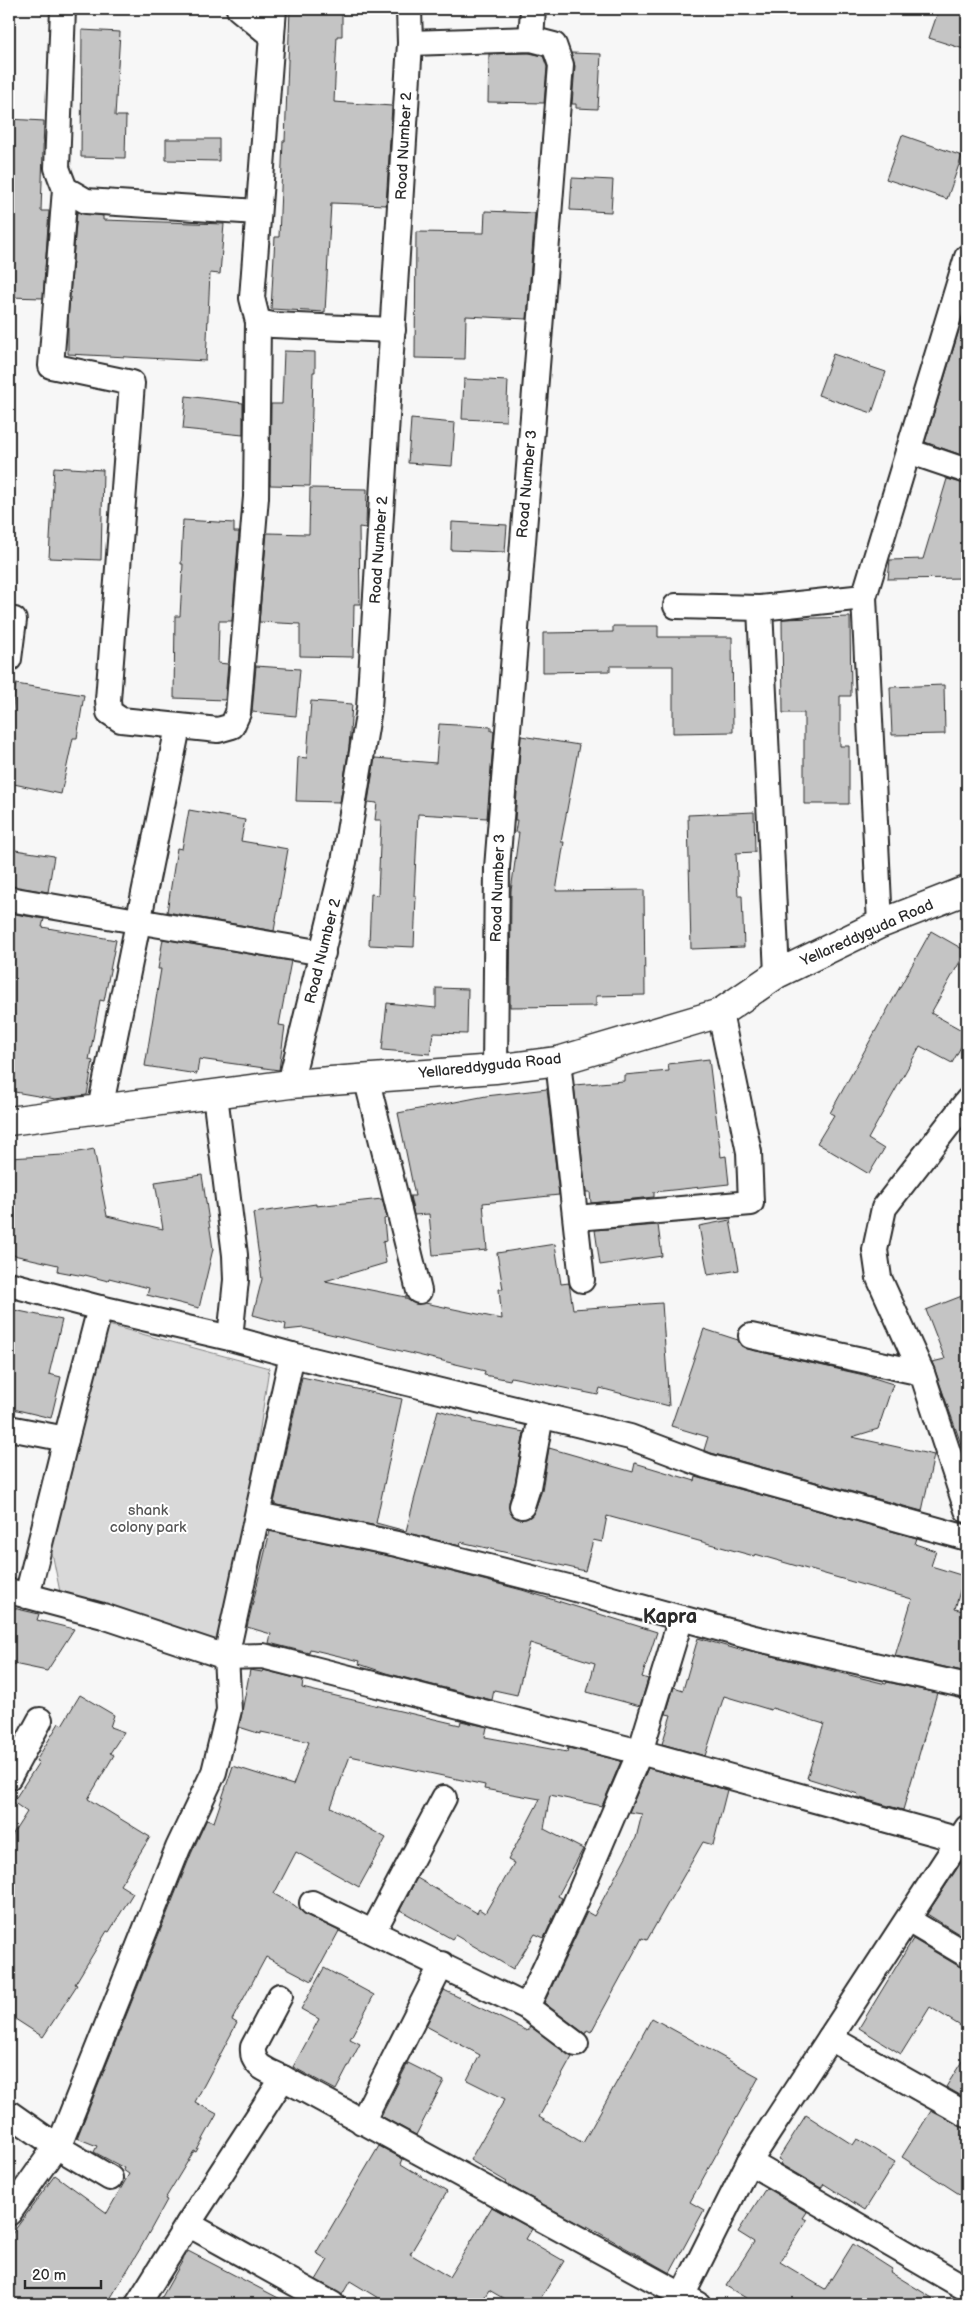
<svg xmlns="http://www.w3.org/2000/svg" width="976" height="2313" viewBox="0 0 976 2313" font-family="'Balsamiq Sans',sans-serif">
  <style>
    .green { fill: #d9d9d9; stroke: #828282 }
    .building { fill: #c4c4c4; stroke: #2b2b2b }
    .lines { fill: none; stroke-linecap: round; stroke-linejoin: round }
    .minor-casing { stroke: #2b2b2b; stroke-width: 28 }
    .tertiary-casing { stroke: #2b2b2b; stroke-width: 31 }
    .minor { stroke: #fff; stroke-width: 24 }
    .tertiary { stroke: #fff; stroke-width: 28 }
    .labels { text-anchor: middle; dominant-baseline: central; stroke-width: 4; stroke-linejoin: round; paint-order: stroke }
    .street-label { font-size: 15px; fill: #2b2b2b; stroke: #fff }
    .park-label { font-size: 15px; fill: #565656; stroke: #fff }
    .district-label { font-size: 20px; font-weight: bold; fill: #2b2b2b; stroke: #fff }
  </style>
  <rect width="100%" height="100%" fill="#f7f7f7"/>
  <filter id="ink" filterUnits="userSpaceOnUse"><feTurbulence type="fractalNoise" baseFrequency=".02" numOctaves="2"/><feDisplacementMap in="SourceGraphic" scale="10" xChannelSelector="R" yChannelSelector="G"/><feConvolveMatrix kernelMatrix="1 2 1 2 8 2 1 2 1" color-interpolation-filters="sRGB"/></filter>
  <g filter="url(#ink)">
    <path class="green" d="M 97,1322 L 269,1368 L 226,1657 L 60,1592 L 46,1523 Z"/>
    <g class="building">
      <path d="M 290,9 L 342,9 L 342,36 L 337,36 L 334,102 L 392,106 L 386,205 L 331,203 L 325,312 L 271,309 L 275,237 L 279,237 L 283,141 L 285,141 Z"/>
      <path d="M 939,9 L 967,9 L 967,50 L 929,38 Z"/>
      <path d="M 82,30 L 120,32 L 115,116 L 126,116 L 125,158 L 81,157 Z"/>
      <path d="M 529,53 L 543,56 L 547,67 L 544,103 L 488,102 L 489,54 Z"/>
      <path d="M 571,53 L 601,54 L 598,109 L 576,108 L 576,104 L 572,104 L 575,66 Z"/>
      <path d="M 9,119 L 44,121 L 41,211 L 49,211 L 43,298 L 9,297 Z"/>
      <path d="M 902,135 L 962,156 L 947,199 L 886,179 Z"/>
      <path d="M 166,139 L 219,139 L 219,161 L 166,160 Z"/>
      <path d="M 572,178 L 613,180 L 611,212 L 570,210 Z"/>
      <path d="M 485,211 L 535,213 L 527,319 L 466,316 L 465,359 L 415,358 L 416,232 L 484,233 Z"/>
      <path d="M 77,212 L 103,216 L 103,220 L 224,224 L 220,274 L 210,273 L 206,361 L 68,354 L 68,319 Z"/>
      <path d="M 967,304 L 967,457 L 925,442 Z"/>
      <path d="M 284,351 L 315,352 L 315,372 L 313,372 L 310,486 L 270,485 L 271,404 L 282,404 Z"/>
      <path d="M 833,354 L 886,372 L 872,413 L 818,395 Z"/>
      <path d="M 464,379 L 508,381 L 506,421 L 462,419 Z"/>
      <path d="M 186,396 L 243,403 L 243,435 L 183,429 Z"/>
      <path d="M 411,419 L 455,423 L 452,466 L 408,463 Z"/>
      <path d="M 54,467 L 103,470 L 101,560 L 49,558 Z"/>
      <path d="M 947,479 L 967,484 L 967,578 L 888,579 L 890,560 L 923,559 Z"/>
      <path d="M 310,488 L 367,489 L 366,528 L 359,527 L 360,604 L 354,604 L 353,657 L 300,656 L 300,624 L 259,622 L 267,533 L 309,534 Z"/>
      <path d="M 183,520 L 234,523 L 234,532 L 239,532 L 232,621 L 219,621 L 218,663 L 228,664 L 225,700 L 174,698 L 175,616 L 180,616 L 183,564 L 181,564 Z"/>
      <path d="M 452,522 L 507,525 L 505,552 L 451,550 Z"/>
      <path d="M 850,617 L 851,696 L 840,696 L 840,746 L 849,746 L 849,804 L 804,804 L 804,713 L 783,713 L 782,619 Z"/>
      <path d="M 613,626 L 658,626 L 658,637 L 732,637 L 733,732 L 673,733 L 673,666 L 610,666 L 610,671 L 543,672 L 543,633 L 613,632 Z"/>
      <path d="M 256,666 L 300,669 L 296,716 L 252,712 Z"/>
      <path d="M 16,684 L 84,695 L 77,738 L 73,738 L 61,794 L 9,783 L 9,729 Z"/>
      <path d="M 944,685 L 945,734 L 892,735 L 890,687 Z"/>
      <path d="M 311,701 L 352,704 L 349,747 L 340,802 L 296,801 L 298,757 L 307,758 Z"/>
      <path d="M 439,724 L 491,727 L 491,731 L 494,731 L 487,818 L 418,814 L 414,896 L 416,896 L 414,947 L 369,945 L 371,894 L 378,895 L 381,820 L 375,820 L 377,803 L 368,802 L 375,758 L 436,763 Z"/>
      <path d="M 521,736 L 579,745 L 561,842 L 564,842 L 556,891 L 644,890 L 645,995 L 596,996 L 596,1006 L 510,1007 L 511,891 L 519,832 L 515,832 L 517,820 L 515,820 Z"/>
      <path d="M 189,810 L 245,820 L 241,841 L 288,849 L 274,931 L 167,912 L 177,848 L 182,849 Z"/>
      <path d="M 754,812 L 755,852 L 736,853 L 738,896 L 742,896 L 744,947 L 691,949 L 688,815 Z"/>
      <path d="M 9,849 L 54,856 L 48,892 L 9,886 Z"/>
      <path d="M 9,913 L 44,919 L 42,927 L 116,940 L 104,1001 L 100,1000 L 89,1060 L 93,1061 L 87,1095 L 55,1099 L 9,1091 Z"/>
      <path d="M 931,931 L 966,951 L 931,1013 L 967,1033 L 967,1036 L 952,1063 L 920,1046 L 868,1139 L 884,1149 L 869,1174 L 817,1143 L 834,1115 L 830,1113 Z"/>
      <path d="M 163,939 L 291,961 L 279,1025 L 285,1026 L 279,1070 L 199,1059 L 197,1074 L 145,1066 L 161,969 L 158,969 Z"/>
      <path d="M 436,988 L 468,989 L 467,1034 L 433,1033 L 430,1054 L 382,1050 L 387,1003 L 436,1008 Z"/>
      <path d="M 709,1059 L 721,1157 L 726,1156 L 729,1184 L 654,1192 L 654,1197 L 591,1203 L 590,1192 L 586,1192 L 574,1085 L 624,1081 L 624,1075 L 669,1071 L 668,1064 Z"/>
      <path d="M 547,1089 L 559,1195 L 483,1203 L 487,1250 L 433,1255 L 429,1214 L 414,1215 L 410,1196 L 415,1196 L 398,1113 L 486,1096 Z"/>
      <path d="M 94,1149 L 107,1216 L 163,1229 L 155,1182 L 202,1175 L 213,1249 L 199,1308 L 147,1295 L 149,1288 L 109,1278 L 108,1281 L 85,1275 L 84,1276 L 57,1271 L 58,1265 L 9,1254 L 9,1158 L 63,1155 Z"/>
      <path d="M 382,1199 L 387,1218 L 384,1219 L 386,1241 L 383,1242 L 386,1263 L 325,1281 L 406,1297 L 406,1299 L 416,1304 L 425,1303 L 502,1319 L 499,1289 L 503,1289 L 497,1253 L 555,1244 L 561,1284 L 569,1283 L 573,1309 L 662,1303 L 669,1406 L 600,1388 L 598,1395 L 511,1377 L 510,1380 L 484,1375 L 485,1371 L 334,1335 L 304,1328 L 285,1330 L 286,1324 L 253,1315 L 262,1279 L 253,1213 L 316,1204 L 316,1206 Z"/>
      <path d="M 730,1220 L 739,1270 L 708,1275 L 699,1226 Z"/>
      <path d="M 658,1225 L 662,1256 L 600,1265 L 595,1230 Z"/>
      <path d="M 967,1294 L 967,1455 L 965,1455 L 932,1362 L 945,1359 L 926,1310 Z"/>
      <path d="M 14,1310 L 62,1320 L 49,1374 L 61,1377 L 51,1418 L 9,1408 L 9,1332 Z"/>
      <path d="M 704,1329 L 738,1340 L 741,1346 L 748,1349 L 864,1375 L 893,1384 L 878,1429 L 852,1437 L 934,1455 L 922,1511 L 711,1453 L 704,1450 L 708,1437 L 671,1426 Z"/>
      <path d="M 302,1377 L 402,1399 L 376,1523 L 406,1531 L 438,1410 L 473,1420 L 473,1422 L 524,1432 L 515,1484 L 509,1502 L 512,1515 L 518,1519 L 531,1516 L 535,1510 L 542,1490 L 549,1448 L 633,1472 L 635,1463 L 695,1481 L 696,1477 L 917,1538 L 915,1544 L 936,1551 L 931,1566 L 964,1576 L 955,1609 L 967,1612 L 967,1672 L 895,1656 L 912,1599 L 755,1554 L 754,1556 L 607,1516 L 602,1542 L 593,1540 L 585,1571 L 461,1542 L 460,1546 L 400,1531 L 277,1505 L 274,1503 Z"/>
      <path d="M 270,1531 L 394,1557 L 522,1590 L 657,1632 L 642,1677 L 648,1679 L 640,1706 L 587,1692 L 595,1663 L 530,1643 L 517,1695 L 494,1690 L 492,1700 L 386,1673 L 359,1664 L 360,1661 L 310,1649 L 309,1653 L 269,1643 L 271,1634 L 247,1627 Z"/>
      <path d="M 9,1607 L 39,1614 L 37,1620 L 74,1629 L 47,1671 L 9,1663 Z"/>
      <path d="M 698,1638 L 743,1651 L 744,1649 L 886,1684 L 887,1682 L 937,1693 L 903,1810 L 857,1797 L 858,1794 L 807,1778 L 824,1724 L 772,1708 L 771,1710 L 724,1696 L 705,1756 L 662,1744 L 671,1715 L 666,1714 L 674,1687 L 683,1690 Z"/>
      <path d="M 250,1670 L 262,1672 L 263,1670 L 303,1680 L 302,1688 L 460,1725 L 461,1721 L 487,1727 L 485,1737 L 567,1752 L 568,1748 L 621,1761 L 602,1806 L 550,1795 L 544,1829 L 583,1849 L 558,1896 L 562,1898 L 544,1938 L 535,1934 L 513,1969 L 455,1935 L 452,1939 L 400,1910 L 417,1878 L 477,1913 L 479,1909 L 485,1913 L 514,1863 L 508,1860 L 540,1799 L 484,1789 L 485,1785 L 350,1756 L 331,1807 L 386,1838 L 359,1887 L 296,1852 L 274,1894 L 294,1905 L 306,1915 L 339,1931 L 312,1981 L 266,1957 L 232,2020 L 237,2023 L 195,2102 L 217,2114 L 196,2152 L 194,2151 L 165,2199 L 167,2200 L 140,2249 L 107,2304 L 9,2304 L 9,2238 L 55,2175 L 107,2213 L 129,2174 L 123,2170 L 124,2168 L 94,2152 L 97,2146 L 77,2138 L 191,1854 L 207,1819 L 214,1822 L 233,1766 L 293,1785 L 309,1742 L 261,1732 L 261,1734 L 239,1727 Z"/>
      <path d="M 80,1695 L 114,1715 L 110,1727 L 124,1732 L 110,1753 L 114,1755 L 88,1799 L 150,1837 L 120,1885 L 133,1893 L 109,1932 L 107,1931 L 75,1984 L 77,1985 L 43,2037 L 9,2015 L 9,1840 L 27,1812 L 13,1802 L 39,1762 L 36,1761 L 59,1723 L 62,1725 Z"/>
      <path d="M 648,1768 L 727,1790 L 713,1845 L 703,1842 L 647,1940 L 642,1938 L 591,2032 L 587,2030 L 585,2034 L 544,2003 L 587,1912 L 594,1916 L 636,1838 L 642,1814 L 629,1812 Z"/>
      <path d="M 966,1855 L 967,1855 L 967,1939 L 927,1914 Z"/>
      <path d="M 913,1939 L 960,1967 L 967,1969 L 967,2030 L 930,2007 L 901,2054 L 859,2028 Z"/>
      <path d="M 324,1968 L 374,1995 L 350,2039 L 360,2044 L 336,2090 L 293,2067 L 319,2019 L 301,2009 Z"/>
      <path d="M 444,1990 L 527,2031 L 530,2026 L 572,2057 L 539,2117 L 583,2143 L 652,2018 L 759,2077 L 690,2202 L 704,2210 L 670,2273 L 587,2226 L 586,2228 L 506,2184 L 507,2182 L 470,2160 L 505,2099 L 467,2080 L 480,2055 L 426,2026 Z"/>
      <path d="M 967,2053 L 967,2099 L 946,2087 Z"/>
      <path d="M 408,2063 L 444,2081 L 416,2135 L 381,2116 Z"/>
      <path d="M 931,2111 L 967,2129 L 967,2199 L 902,2157 Z"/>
      <path d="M 806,2115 L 853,2145 L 857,2139 L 895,2162 L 865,2210 L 824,2184 L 821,2188 L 780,2164 L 782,2161 L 778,2159 Z"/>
      <path d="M 379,2146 L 403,2159 L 401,2164 L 447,2192 L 410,2254 L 449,2277 L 492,2207 L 532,2229 L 526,2239 L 564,2261 L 537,2304 L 513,2304 L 489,2290 L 480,2304 L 388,2304 L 350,2281 L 342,2295 L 316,2280 L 328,2260 L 316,2253 Z"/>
      <path d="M 766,2188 L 807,2212 L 803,2218 L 807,2220 L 780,2262 L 825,2289 L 853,2244 L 892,2269 L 890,2272 L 942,2304 L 756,2304 L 726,2286 L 754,2242 L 738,2232 Z"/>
      <path d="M 188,2251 L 290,2304 L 158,2304 Z"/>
    </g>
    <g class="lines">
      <defs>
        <g id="minor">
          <path d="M 63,9 L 57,168 L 65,189 L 86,201 L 258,212"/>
          <path d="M 239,9 L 272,36"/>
          <path d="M 274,9 L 252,298 L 258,322 L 273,325 L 393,330"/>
          <path d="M 531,39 L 533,9"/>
          <path d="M 410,43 L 531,39 L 554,45 L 561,65 L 497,868 L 495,1069"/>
          <path d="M 65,189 L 51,366 L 132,383 L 108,700 L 109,712 L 121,720 L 218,730 L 232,726 L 238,713 L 256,497 L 258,322"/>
          <path d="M 908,451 L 967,471"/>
          <path d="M 676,606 L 760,608 L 777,974"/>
          <path d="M 760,608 L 864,597"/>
          <path d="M 9,659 L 14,620"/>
          <path d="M 9,899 L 323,953"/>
          <path d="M 880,924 L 864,597 L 967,257"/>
          <path d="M 558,1061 L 582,1280"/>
          <path d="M 366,1077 L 419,1291"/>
          <path d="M 290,1084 L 344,862 L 369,709 L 410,43 L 409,9"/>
          <path d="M 967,1101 L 884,1208 L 875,1250 L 879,1278 L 922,1373 L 967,1510"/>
          <path d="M 100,1109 L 178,727"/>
          <path d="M 576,1218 L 751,1203 L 749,1152 L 720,1013"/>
          <path d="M 9,1284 L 100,1308 L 66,1439 L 9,1428"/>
          <path d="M 100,1308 L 230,1338"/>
          <path d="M 751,1336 L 922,1373"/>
          <path d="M 292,1355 L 630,1437 L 707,1466 L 967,1538"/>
          <path d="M 522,1506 L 528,1487 L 541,1416"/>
          <path d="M 258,1515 L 397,1544 L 568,1587 L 754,1638 L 967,1686"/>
          <path d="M 9,1591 L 103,1616 L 226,1657 L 263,1656 L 640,1752 L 967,1842"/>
          <path d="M 27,1596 L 66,1439"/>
          <path d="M 9,1777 L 40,1720"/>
          <path d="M 312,1903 L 527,2007 L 576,2044"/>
          <path d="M 908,1920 L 967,1955"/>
          <path d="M 373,1932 L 444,1798"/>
          <path d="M 280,1996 L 253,2047 C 251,2067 268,2070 283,2078 L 188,2224 L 332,2304"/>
          <path d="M 527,2007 L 575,1904 L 640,1752 L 681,1618"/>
          <path d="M 830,2038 L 967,2115"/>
          <path d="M 283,2078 L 698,2304"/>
          <path d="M 9,2113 L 56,2146 L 110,2178"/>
          <path d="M 362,2122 L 442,1964"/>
          <path d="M 749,2162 L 967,2289"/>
          <path d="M 9,2213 L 62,2138 L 178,1848 L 214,1772 L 229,1710 L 226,1657 L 292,1355 L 230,1338 L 236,1280 L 235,1255 L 215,1095"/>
          <path d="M 138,2304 L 188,2224"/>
          <path d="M 678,2304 L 749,2162 L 967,1828"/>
        </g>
        <path id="tertiary" d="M 9,1121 L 290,1084 L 495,1069 L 558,1061 L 720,1013 L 777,974 L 880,924 L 967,890"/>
      </defs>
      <use href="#minor" class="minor-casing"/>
      <use href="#tertiary" class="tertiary-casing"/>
      <use href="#minor" class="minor"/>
      <use href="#tertiary" class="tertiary"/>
    </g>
  </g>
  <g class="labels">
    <g class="street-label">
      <text transform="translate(404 146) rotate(-87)">Road Number 2</text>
      <text transform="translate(527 484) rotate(-85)">Road Number 3</text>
      <text transform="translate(379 550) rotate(-86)">Road Number 2</text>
      <text transform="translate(498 888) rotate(-88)">Road Number 3</text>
      <text transform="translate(867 933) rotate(-24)">Yellareddyguda Road</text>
      <text transform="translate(323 951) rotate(-76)">Road Number 2</text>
      <text transform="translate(490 1066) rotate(-6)">Yellareddyguda Road</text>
    </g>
    <g class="park-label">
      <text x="148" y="1510">shank<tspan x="148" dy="17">colony park</tspan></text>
    </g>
    <g class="district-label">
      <text x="670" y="1617">Kapra</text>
    </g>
  </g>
  <rect width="976" height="2313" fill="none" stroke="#fff" stroke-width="30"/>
  <rect x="15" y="15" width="946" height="2283" fill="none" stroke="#2b2b2b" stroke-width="2" filter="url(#ink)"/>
  <path d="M25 2280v8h76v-8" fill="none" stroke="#2b2b2b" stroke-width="2.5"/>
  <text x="32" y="2280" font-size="15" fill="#2b2b2b" stroke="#ffffff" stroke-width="4" paint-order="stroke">20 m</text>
</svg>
